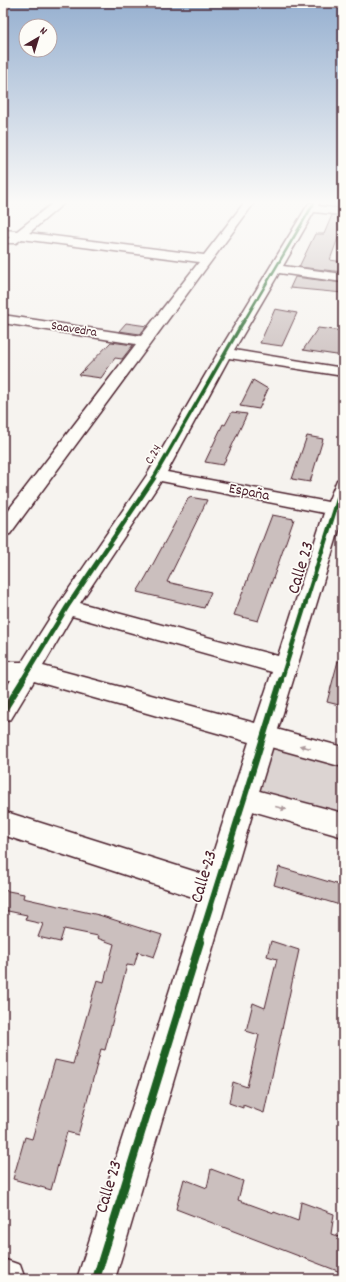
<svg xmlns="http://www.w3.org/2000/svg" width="346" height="1282" viewBox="0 0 346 1282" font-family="Dekko,sans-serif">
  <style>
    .green { fill: #dcd4d2; stroke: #937a7e }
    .building { fill: #cbbfbe; stroke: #4a1f2b }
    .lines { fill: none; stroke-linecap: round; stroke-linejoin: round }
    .minor-casing { stroke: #4a1f2b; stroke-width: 3 }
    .major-casing { stroke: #4a1f2b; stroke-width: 3 }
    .minor { fill: #fdfcf7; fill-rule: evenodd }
    .major { fill: #fdfcf7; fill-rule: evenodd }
    .cycleway-far4-casing { stroke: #fdfcf7; stroke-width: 4 }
    .cycleway-far3-casing { stroke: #fdfcf7; stroke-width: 5.5 }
    .cycleway-far2-casing { stroke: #fdfcf7; stroke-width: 7 }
    .cycleway-far1-casing { stroke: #fdfcf7; stroke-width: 8 }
    .cycleway-casing { stroke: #fdfcf7; stroke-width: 10 }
    .cycleway-far4 { stroke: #1b5e20; stroke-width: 2.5 }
    .cycleway-far3 { stroke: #1b5e20; stroke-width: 3.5 }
    .cycleway-far2 { stroke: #1b5e20; stroke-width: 4.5 }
    .cycleway-far1 { stroke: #1b5e20; stroke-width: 6 }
    .cycleway { stroke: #1b5e20; stroke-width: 8 }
    .oneway { fill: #ac999b }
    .labels { text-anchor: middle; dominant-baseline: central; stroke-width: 3.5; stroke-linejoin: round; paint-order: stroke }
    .far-street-label { font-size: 13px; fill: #4a1f2b; stroke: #fdfcf7 }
    .street-label { font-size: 15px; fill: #4a1f2b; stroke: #fdfcf7 }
    .near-street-label { font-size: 18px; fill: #4a1f2b; stroke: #fdfcf7 }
  </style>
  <rect width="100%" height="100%" fill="#f6f3ef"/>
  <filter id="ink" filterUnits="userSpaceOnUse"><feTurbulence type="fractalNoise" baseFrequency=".025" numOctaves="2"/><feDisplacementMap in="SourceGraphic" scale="8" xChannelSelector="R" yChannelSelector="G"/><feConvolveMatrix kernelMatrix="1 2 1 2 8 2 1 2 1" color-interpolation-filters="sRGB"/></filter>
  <g filter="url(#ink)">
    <path class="green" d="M 265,737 L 343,757 L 343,825 L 245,797 Z"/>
    <g class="building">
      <path d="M 332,215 L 343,216 L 343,224 L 330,260 L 343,262 L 343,272 L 299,267 L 315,234 L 324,234 Z"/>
      <path d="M 295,277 L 343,283 L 343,293 L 290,288 Z"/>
      <path d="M 275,309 L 297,313 L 282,346 L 260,343 Z"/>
      <path d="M 126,323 L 147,326 L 140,334 L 119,331 Z"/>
      <path d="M 318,328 L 343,331 L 343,356 L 303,350 Z"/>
      <path d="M 111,342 L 133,345 L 122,359 L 115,358 L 101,378 L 79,375 Z"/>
      <path d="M 253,380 L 268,389 L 259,409 L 240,406 Z"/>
      <path d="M 232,412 L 247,414 L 223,465 L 205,462 L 223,424 L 225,425 Z"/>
      <path d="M 307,436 L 323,439 L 310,482 L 292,479 Z"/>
      <path d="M 189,497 L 207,500 L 167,582 L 211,592 L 204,608 L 137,592 L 146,577 Z"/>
      <path d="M 272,515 L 294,519 L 258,621 L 234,615 Z"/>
      <path d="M 338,661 L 343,662 L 343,706 L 327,702 Z"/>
      <path d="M 279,867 L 343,886 L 343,906 L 274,885 Z"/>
      <path d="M 3,890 L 24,894 L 23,898 L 99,915 L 162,935 L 154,957 L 138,952 L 134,966 L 127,965 L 105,1050 L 101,1049 L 78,1135 L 67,1132 L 51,1190 L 13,1179 L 25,1137 L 32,1139 L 55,1060 L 73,1064 L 97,980 L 104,982 L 114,944 L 97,938 L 98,936 L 64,929 L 60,942 L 38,937 L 43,924 L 25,920 L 27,915 L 3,910 Z"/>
      <path d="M 271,941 L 299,950 L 264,1113 L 243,1105 L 243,1108 L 229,1103 L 233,1082 L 247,1087 L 259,1035 L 246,1031 L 253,1003 L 265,1008 L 277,959 L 267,956 Z"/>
      <path d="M 211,1169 L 243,1181 L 238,1200 L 274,1213 L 274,1212 L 298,1221 L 301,1202 L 334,1214 L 331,1234 L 343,1238 L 343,1273 L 176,1209 L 184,1179 L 207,1188 Z"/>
    </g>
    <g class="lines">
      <defs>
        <g id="minor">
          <path d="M 53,203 L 64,203 L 29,233 L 204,255 L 244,203 L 254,203 L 10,534 L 3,536 L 3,517 L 136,344 L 3,323 L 3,315 L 141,336 L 199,262 L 22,239 L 16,243 L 8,243 L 6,241 L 10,237 L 3,236 L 3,230 L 17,231 Z"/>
          <path d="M 309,203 L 319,203 L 318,206 L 343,209 L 343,215 L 314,212 L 283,266 L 343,274 L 343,282 L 279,273 L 234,350 L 343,368 L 343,376 L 229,358 L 167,472 L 328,502 L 337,480 L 343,479 L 343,517 L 257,798 L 115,1279 L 77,1279 L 199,899 L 3,835 L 3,811 L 206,875 L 249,742 L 34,681 L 11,719 L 3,721 L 3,692 L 11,680 L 3,680 L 3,662 L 22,662 L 60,602 L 147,475 L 218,353 ZM 161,481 L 324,513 L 278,656 L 80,603 ZM 72,616 L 272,672 L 255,723 L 43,666 Z"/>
          <path d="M 3,1259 L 20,1265 L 25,1279 L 3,1279 Z"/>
        </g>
        <g id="major">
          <path d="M 265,726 L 343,747 L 343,767 L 256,743 L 253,736 L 256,729 Z"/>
          <path d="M 244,787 L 343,813 L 343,837 L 235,806 L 231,798 L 235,790 Z"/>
        </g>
      </defs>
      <use href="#minor" class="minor-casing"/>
      <use href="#major" class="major-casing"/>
      <use href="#minor" class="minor"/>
      <use href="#major" class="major"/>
      <defs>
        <path id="cycleway-far4" d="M 243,323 L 314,203"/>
        <path id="cycleway-far3" d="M 153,479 L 243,322"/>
        <g id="cycleway-far2">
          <path d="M 22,681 L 67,607 L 154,478"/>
          <path d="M 281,681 L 343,484"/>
        </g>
        <g id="cycleway-far1">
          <path d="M 3,712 L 23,680"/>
          <path d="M 199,943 L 281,680"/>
        </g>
        <path id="cycleway" d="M 96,1279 L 200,942"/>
      </defs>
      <use href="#cycleway-far4" class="cycleway-far4-casing"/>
      <use href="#cycleway-far3" class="cycleway-far3-casing"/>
      <use href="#cycleway-far2" class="cycleway-far2-casing"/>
      <use href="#cycleway-far1" class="cycleway-far1-casing"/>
      <use href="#cycleway" class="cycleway-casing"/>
      <use href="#cycleway-far4" class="cycleway-far4"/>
      <use href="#cycleway-far3" class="cycleway-far3"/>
      <use href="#cycleway-far2" class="cycleway-far2"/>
      <use href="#cycleway-far1" class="cycleway-far1"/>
      <use href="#cycleway" class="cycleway"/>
    </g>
    <defs><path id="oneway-solid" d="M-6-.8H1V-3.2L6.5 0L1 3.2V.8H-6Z"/></defs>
    <g class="oneway">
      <use href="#oneway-solid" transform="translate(305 747) rotate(-165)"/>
      <use href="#oneway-solid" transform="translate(281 808) rotate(15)"/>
    </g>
  </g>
  <linearGradient id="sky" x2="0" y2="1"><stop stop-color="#96b0d0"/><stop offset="0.53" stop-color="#fbfaf8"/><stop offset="1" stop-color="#fbfaf8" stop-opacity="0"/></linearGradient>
  <rect width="346" height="382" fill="url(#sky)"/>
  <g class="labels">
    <g class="far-street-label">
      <text transform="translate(74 330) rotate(9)">Saavedra</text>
      <text transform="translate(154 455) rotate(-60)">C 24</text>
    </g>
    <g class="street-label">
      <text transform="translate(249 493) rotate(11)">España</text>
    </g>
    <g class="near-street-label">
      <text transform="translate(302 568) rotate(-73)">Calle 23</text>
      <text transform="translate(205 877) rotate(-73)">Calle 23</text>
      <text transform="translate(110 1187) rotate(-73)">Calle 23</text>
    </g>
  </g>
  <rect width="346" height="1282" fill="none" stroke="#fdfcf7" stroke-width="16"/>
  <rect x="8" y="8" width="330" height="1266" fill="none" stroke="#4a1f2b" stroke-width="1.5" filter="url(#ink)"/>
  <g transform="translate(38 38) rotate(38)"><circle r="19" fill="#fdfcf7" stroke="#b5a4a5"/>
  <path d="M0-3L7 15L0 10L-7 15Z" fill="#4a1f2b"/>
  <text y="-6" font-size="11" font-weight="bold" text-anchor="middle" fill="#4a1f2b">N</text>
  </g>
</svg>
